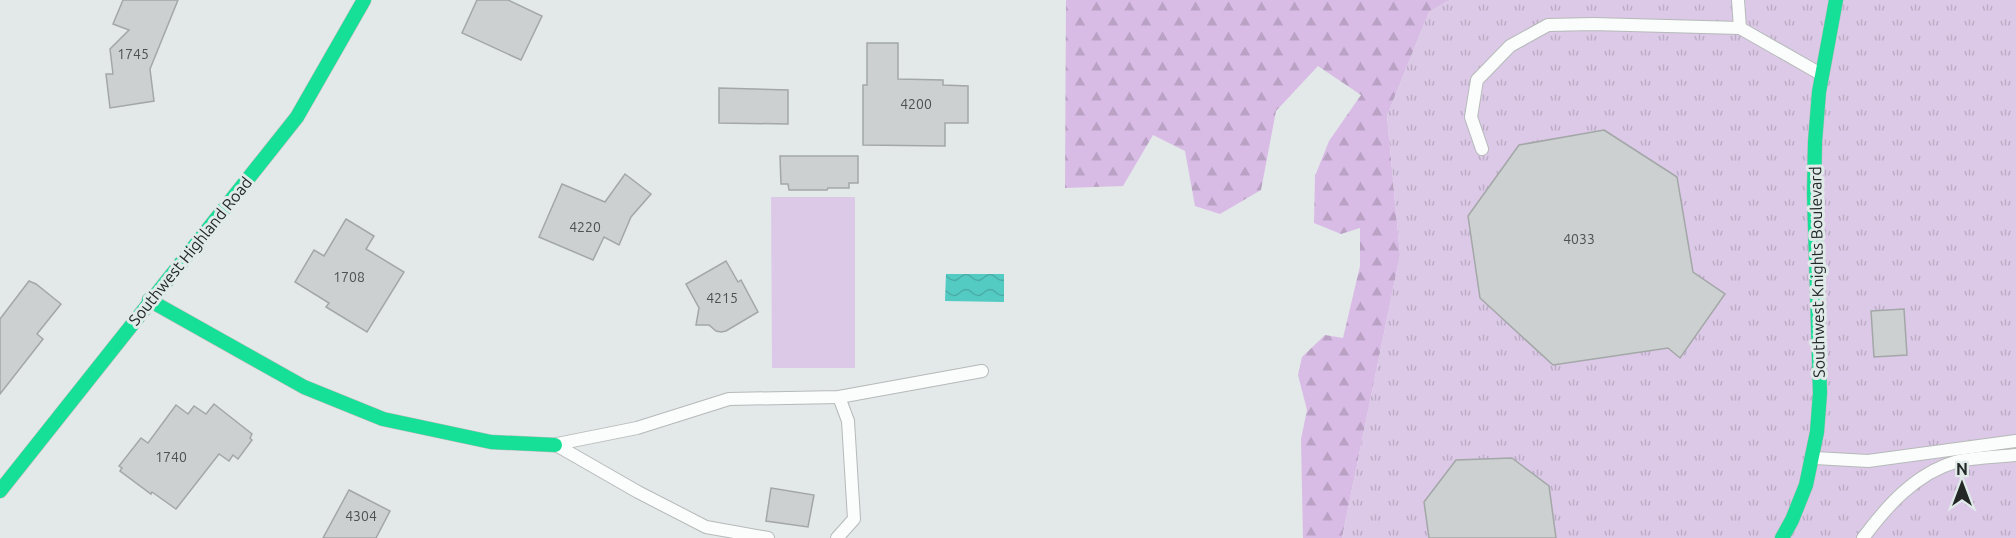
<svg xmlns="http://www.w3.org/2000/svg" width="2016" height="538" viewBox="0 0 2016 538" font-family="Ubuntu,sans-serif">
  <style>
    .grass { fill: #dcc9e7 }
    .forest { fill: url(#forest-firs) }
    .park { fill: url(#park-tufts) }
    .water { fill: url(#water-waves) }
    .building { fill: #ccd0d0; stroke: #a3a7a7; stroke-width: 1.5 }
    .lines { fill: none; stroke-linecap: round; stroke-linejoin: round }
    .lane-casing { stroke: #b5bab9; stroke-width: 14 }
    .fast-casing { stroke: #b5bab9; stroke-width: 15 }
    .lane { stroke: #fbfcfc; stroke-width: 12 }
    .fast { stroke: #16e098; stroke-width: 14 }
    .labels { text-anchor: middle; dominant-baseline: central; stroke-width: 6; stroke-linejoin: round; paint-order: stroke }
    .number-label { font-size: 14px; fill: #4d5150 }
    .street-label { font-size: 16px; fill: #232726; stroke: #e0ebe9 }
  </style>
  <defs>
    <pattern id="forest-firs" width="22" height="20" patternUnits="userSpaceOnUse" patternTransform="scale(1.5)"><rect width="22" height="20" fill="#d9bce6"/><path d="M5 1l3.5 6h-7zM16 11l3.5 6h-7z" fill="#baa2c5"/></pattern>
    <pattern id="park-tufts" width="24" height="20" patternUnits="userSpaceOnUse" patternTransform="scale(1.5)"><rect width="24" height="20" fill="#dcc9e7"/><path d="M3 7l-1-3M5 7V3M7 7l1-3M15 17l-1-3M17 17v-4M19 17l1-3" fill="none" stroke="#bcadc6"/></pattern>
    <pattern id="water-waves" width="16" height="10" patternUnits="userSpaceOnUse" patternTransform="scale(1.5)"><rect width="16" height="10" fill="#54cbc2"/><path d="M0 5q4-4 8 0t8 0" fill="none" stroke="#49aea7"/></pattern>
  </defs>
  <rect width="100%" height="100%" fill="#e3e8e8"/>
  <path class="grass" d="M 771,197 L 855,197 L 855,368 L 772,368 Z"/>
  <path class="forest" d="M 1066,0 L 1450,0 L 1429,12 L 1387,116 L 1400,255 L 1342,538 L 1303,538 L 1301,439 L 1307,410 L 1298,375 L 1302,357 L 1325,335 L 1343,338 L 1360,266 L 1360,228 L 1341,234 L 1314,223 L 1315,176 L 1329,141 L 1361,95 L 1318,66 L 1276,111 L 1261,190 L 1220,214 L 1195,206 L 1185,151 L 1153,135 L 1123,186 L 1065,188 Z"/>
  <path class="park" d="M 1450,0 L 2016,0 L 2016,538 L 1342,538 L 1400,255 L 1387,116 L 1429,12 Z"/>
  <path class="water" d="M 946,274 L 1004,274 L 1004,302 L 945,301 Z"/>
  <g class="building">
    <path d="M 123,0 L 178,0 L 150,69 L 154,101 L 110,108 L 106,74 L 113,74 L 110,49 L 129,30 L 113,24 Z"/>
    <path d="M 477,0 L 508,0 L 542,16 L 521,60 L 462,33 Z"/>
    <path d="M 867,43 L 898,43 L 898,79 L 943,80 L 943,85 L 968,86 L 968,123 L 945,123 L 945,146 L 863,145 L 863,85 L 867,85 Z"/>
    <path d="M 719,88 L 788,90 L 788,124 L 719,123 Z"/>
    <path d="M 1604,130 L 1677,177 L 1693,272 L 1725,294 L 1680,358 L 1668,348 L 1553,365 L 1480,298 L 1468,216 L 1519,145 Z"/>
    <path d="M 780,156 L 858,156 L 858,183 L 849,183 L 849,188 L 828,188 L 827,190 L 789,190 L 788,184 L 781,184 Z"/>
    <path d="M 625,174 L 651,194 L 631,217 L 619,245 L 604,237 L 593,260 L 539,237 L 562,184 L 605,202 Z"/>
    <path d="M 346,219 L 374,236 L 366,249 L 404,272 L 367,332 L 326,307 L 329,303 L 295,282 L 314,250 L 324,256 Z"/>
    <path d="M 726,261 L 738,282 L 741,280 L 758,312 L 726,331 L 721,332 L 716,331 L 709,325 L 696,325 L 699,308 L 686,284 Z"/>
    <path d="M 29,281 L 36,284 L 61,304 L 37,334 L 43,339 L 0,394 L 0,319 Z"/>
    <path d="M 1904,309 L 1907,355 L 1874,357 L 1871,311 Z"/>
    <path d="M 214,404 L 252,434 L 250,438 L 252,440 L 238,459 L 233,455 L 229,461 L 219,454 L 176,509 L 152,492 L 151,494 L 120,471 L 122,468 L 119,466 L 141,438 L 148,443 L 176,405 L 188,414 L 194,406 L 206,414 Z"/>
    <path d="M 1512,458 L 1549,486 L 1556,538 L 1429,538 L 1424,502 L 1456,460 Z"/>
    <path d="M 771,488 L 814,495 L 808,527 L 766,521 Z"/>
    <path d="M 349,490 L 390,511 L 376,538 L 323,538 Z"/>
  </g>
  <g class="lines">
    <defs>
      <g id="lane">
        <path d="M 1738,0 L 1740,28"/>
        <path d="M 1482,149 L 1471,117 L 1477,80 L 1510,46 L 1548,25 L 1593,24 L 1740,28 L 1819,73"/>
        <path d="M 557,444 L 637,428 L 729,399 L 839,397 L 982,371"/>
        <path d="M 556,445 L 638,492 L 706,527 L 768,538"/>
        <path d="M 1815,458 L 1868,461 L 2016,441"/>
        <path d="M 837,538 L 854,519 L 848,421 L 839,397"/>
        <path d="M 1863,538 C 1887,506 1915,474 1955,462 C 1974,457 1997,457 2016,455"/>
      </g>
      <g id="fast">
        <path d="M 149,300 L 304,387 L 383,419 L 491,442 L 555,445"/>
        <path d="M 0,491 L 297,117 L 364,0"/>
        <path d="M 1782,538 L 1792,520 L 1806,485 L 1817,432 L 1820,393 L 1814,194 L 1815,142 L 1819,92 L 1836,0"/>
      </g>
    </defs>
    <use href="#lane" class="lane-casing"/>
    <use href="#fast" class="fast-casing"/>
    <use href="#lane" class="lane"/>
    <use href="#fast" class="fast"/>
  </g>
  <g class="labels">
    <g class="number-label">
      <text x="133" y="54">1745</text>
      <text x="916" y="104">4200</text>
      <text x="585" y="227">4220</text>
      <text x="1579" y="239">4033</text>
      <text x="349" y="277">1708</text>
      <text x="722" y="298">4215</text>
      <text x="171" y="457">1740</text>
      <text x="361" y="516">4304</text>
    </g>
    <g class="street-label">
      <text transform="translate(190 251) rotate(-51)">Southwest Highland Road</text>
      <text transform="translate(1817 272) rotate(-91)">Southwest Knights Boulevard</text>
    </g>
  </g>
  <g transform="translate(1962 484)" stroke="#e0ebe9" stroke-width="4.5" paint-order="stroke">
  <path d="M0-4.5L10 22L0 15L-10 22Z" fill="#232726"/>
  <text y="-9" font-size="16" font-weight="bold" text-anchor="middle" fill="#232726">N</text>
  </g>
</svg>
